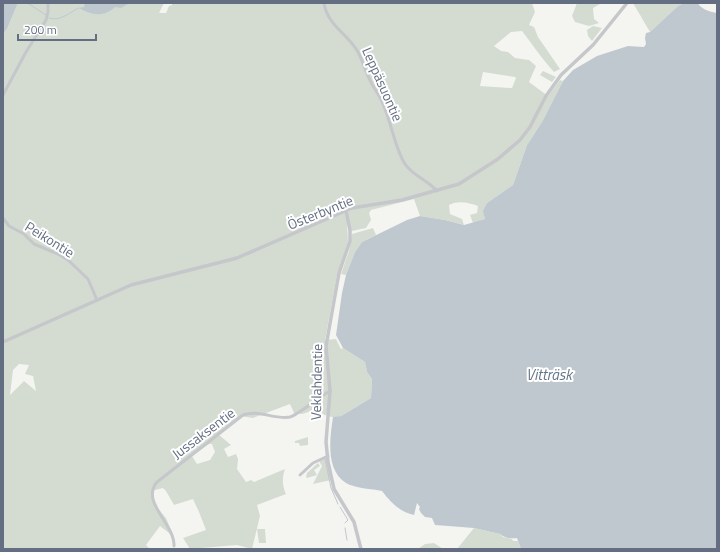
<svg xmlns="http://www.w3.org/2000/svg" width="720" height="552" viewBox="0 0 720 552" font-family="'Titillium Web',sans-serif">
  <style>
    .green { fill: #d4dcd2; fill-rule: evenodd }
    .water { fill: #c0c8cf }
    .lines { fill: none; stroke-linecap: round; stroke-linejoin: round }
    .stream { stroke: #c0c8cf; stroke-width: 1 }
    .minor { stroke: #c5c7cb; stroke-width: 3 }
    .tertiary { stroke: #c5c7cb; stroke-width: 3.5 }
    .labels { text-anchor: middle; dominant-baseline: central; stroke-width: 4; stroke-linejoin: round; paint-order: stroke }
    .street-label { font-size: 14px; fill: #636e83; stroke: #fff }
    .water-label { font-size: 15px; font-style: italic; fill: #637687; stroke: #fff }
  </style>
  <rect width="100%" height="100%" fill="#f4f5f1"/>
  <g class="green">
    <path d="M 18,3 L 164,3 L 159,13 L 166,13 L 169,6 L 172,5 L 172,3 L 532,3 L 535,12 L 529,25 L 534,27 L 538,37 L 560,69 L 554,72 C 542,59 533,45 522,31 L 511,32 L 494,46 L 501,51 L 508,52 L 515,58 L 529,60 L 536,66 L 529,82 L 548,96 L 560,80 L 563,81 L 542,122 L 527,145 L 513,185 L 487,203 L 484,211 L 485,219 L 473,223 L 470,215 L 477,213 L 478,206 C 469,203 459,200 449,205 L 450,214 L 462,219 L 464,225 L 445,220 L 420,216 L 414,199 L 371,210 L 369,213 L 371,220 L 366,228 L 352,231 L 347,222 L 348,242 L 337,275 L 325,340 L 336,339 L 341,349 L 343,348 L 365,362 L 367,372 L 372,379 L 371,398 L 341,416 C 332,419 324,415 315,410 L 302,414 L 294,413 L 290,404 L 253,418 L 240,416 L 218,434 L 231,445 L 224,449 L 228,457 L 236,454 L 238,459 L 237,469 L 246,482 L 251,480 L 254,482 L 285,469 C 282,477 282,486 286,494 L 257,505 L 260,516 L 252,549 L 237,545 L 190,549 L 183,538 L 206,530 L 199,512 L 193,499 L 174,505 L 166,491 L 163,488 L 151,491 L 154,504 L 166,518 L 174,537 L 160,526 L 146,545 L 150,549 L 3,549 L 3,34 L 7,29 ZM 483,72 L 515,77 L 516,78 L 512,88 L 480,86 ZM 19,364 L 29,365 L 25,374 L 33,376 L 36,391 L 24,381 L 10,395 L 13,370 ZM 209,444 L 212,444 L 215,452 L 210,460 L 197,464 L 192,456 Z"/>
    <path d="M 577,3 L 610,3 L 600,4 L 593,8 L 594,19 L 599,23 L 589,26 L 575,22 L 572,16 Z"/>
    <path d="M 633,3 L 684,3 L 678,6 L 650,32 Z"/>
    <path d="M 593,26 L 602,28 L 592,41 L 588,36 L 587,30 Z"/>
    <path d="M 543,71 L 556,77 L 552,82 L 540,75 Z"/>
    <path d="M 373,228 L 376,235 L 362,242 L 355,252 L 346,275 L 341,274 L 349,251 L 352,234 Z"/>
    <path d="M 308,437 L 308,445 L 300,446 L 299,443 L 295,443 L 295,441 Z"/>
    <path d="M 326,458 L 331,480 L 313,484 L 322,466 L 319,461 Z"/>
    <path d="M 318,463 L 320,466 L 314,470 L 317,475 L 307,478 L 306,477 L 307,473 Z"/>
    <path d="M 474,528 L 500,534 L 503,537 L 512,539 L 513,541 L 518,541 L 521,549 L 457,549 Z"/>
    <path d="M 257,529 L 265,529 L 266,543 L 259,543 Z"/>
    <path d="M 434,543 L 443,549 L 418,549 L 425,544 Z"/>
  </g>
  <g class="water">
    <path d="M 3,3 L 18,3 L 7,29 L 3,34 Z"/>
    <path d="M 85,3 L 127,3 L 128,4 L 121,8 L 115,7 C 104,18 91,15 79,8 L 84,7 Z"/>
    <path d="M 684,3 L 698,3 L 699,5 C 704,10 710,12 717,13 L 717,549 L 521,549 L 517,538 C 512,539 504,538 500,534 L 474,528 L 435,525 L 432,518 L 425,517 L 421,513 L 419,509 L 420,507 L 417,503 L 414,515 C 400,512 391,503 382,491 C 372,489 354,488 346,483 C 325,470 330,437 333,417 L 341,416 L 371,398 L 372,379 L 367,372 L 365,362 L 343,348 L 336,335 L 342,293 L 346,275 L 355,252 L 362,242 L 407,220 L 420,216 L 445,220 L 464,225 L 485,219 L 483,211 L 487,203 L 513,185 L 527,145 L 542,122 L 563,81 L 573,70 L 597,56 L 628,46 L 644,47 L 646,44 L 645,38 L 646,33 L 650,32 L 678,6 Z"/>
  </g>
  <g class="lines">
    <g class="stream">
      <path d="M 25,3 L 29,4 L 46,15"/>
      <path d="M 49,18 C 61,22 69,12 79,8"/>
      <path d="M 325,459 L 331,488 L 338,504"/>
      <path d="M 340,507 L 348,520 L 345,523"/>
      <path d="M 345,528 L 347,540"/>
    </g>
    <g class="minor">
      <path d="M 324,3 C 327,25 348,34 358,52 C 363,61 365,71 370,80 C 373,88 380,95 383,104 C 391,121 395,149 405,164 C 413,176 428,180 437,191"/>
      <path d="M 3,95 L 26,52 L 46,20 L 48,12 L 48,3"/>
      <path d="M 3,218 L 9,226 L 24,234 L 34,244 L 58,254 L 68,260 L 88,279 L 97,300"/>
      <path d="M 300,475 L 313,463 L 328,456"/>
      <path d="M 174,546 C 175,524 140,502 157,482 L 243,415 C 258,409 275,420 290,417 C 298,415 320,396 330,391"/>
    </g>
    <g class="tertiary">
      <path d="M 346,211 L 350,230 L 350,241 L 339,273 L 326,346 L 330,391 L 326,442 L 328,462 L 334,489 L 354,522 L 361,549"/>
      <path d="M 3,342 L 131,285 L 237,258 L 352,208 L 402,200 L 459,184 L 498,159 L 520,140 L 530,127 L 546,96 L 561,75 L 593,45 L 627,3"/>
    </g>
  </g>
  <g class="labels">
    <g class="street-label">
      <text transform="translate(383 84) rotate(66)">Leppäsuontie</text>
      <text transform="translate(320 212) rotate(-22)">Österbyntie</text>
      <text transform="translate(50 239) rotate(32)">Peikontie</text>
      <text transform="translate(316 382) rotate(-89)">Veklahdentie</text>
      <text transform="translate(203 433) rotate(-37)">Jussaksentie</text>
    </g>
    <g class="water-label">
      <text x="549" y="374">Vitträsk</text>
    </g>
  </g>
  <rect width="720" height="552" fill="none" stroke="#636e83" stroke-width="8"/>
  <path d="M18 34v6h78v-6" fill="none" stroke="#636e83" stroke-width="2"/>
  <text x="24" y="34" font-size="12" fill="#636e83" stroke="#ffffff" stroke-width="3" paint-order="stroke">200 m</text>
</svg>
